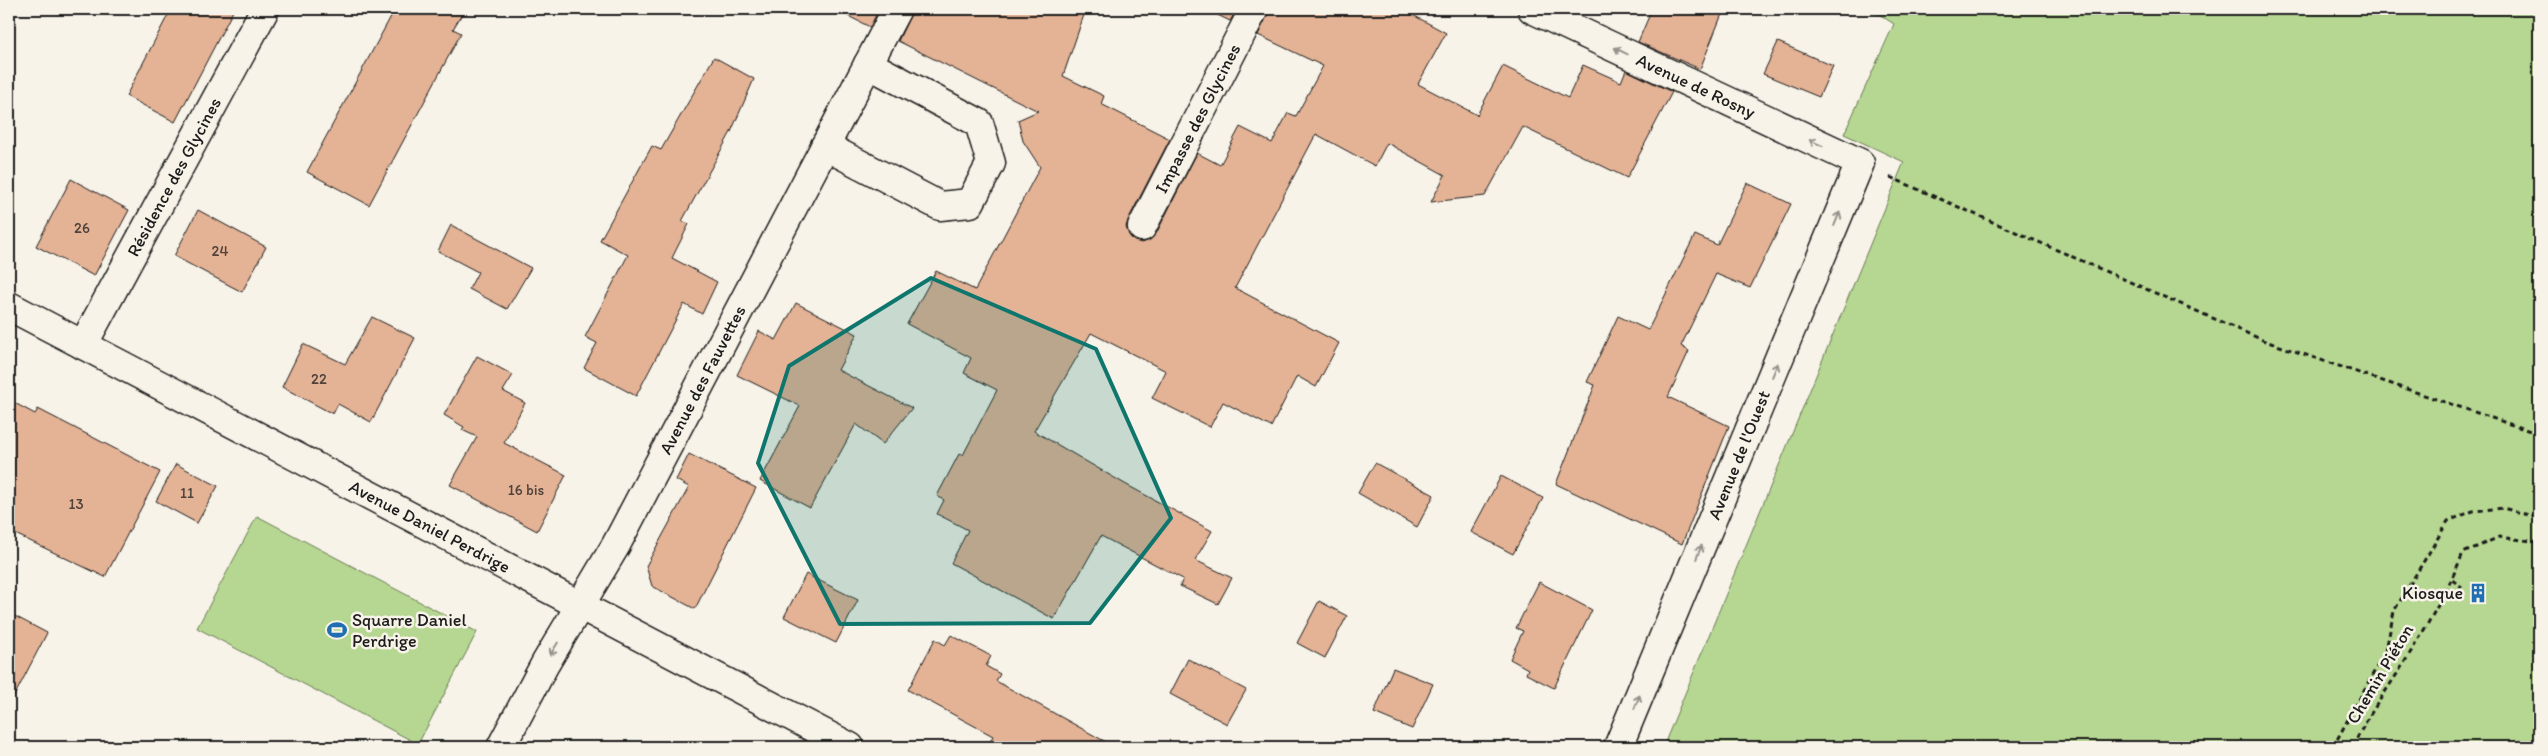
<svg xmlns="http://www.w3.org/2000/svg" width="2548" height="756" viewBox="0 0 2548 756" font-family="Itim,sans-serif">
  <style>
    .green { fill: #b6d791; stroke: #697a56 }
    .building { fill: #e4b295; stroke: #1c1c1c }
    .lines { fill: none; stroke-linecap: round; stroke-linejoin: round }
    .minor-casing { stroke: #1c1c1c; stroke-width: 31 }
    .path { stroke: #1c1c1c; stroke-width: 3; stroke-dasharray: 5 4; stroke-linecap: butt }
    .minor { stroke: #f7f3e8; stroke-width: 28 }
    .oneway { stroke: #94928c }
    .marked { fill: #0f766e; fill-opacity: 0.2; stroke: #0f766e; stroke-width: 4; stroke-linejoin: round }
    .labels { text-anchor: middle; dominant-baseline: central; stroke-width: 5; stroke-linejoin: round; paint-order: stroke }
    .number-label { font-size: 15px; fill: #4e423a }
    .street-label { font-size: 18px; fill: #1c1c1c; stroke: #f7f3e8 }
    .poi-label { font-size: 18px; fill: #1c1c1c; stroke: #f7f3e8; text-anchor: end }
  </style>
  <rect width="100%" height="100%" fill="#f7f3e8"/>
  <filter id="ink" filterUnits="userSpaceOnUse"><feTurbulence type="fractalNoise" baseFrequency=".02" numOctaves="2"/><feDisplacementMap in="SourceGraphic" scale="10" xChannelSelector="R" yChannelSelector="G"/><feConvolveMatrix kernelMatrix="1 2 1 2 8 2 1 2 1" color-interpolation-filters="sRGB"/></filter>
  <g filter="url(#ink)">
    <g class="green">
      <path d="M 1871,9 L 2539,9 L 2539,747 L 1663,747 L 1904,162 L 1844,134 L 1894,24 Z"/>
      <path d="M 257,516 L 477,632 L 418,744 L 197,628 Z"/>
    </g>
    <g class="building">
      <path d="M 171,9 L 234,9 L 175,122 L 126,96 Z"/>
      <path d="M 395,9 L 465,9 L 453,29 L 461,33 L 369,205 L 307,172 Z"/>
      <path d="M 834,9 L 879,9 L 870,27 Z"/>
      <path d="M 913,9 L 1086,9 L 1063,76 L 1104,96 L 1101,104 L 1170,139 L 1128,220 L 1126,227 L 1129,235 L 1134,241 L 1142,243 L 1150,240 L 1156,234 L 1197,153 L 1220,165 L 1240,127 L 1272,143 L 1288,113 L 1296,116 L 1323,66 L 1258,35 L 1270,9 L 1402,9 L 1446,33 L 1418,84 L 1477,115 L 1503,66 L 1568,98 L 1583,65 L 1621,82 L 1626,70 L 1672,92 L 1627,178 L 1523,127 L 1485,196 L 1431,202 L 1445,175 L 1387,143 L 1375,166 L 1316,134 L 1235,288 L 1339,343 L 1316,387 L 1297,376 L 1271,427 L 1223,402 L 1210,427 L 1152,398 L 1166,371 L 1091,333 L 1034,431 L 1125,484 L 1212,531 L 1195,560 L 1232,578 L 1218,604 L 1180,586 L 1183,579 L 1101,536 L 1054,619 L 951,563 L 968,530 L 937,514 L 944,500 L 937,496 L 959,454 L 963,455 L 997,390 L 964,373 L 971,358 L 907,324 L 936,271 L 975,290 L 1040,167 L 1023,141 L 1018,120 L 1038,111 L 898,41 Z"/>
      <path d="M 1205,9 L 1237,9 L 1230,21 Z"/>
      <path d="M 1652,9 L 1724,9 L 1700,69 L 1638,42 Z"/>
      <path d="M 1778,42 L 1833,66 L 1819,97 L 1763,74 Z"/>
      <path d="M 714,57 L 754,79 L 731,132 L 682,221 L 689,224 L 672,258 L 717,282 L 702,314 L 684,304 L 636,396 L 584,368 L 597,343 L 585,337 L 628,255 L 600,240 L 652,146 L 661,150 Z"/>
      <path d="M 71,179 L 129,210 L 94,276 L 36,246 Z"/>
      <path d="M 1747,183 L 1791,204 L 1750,288 L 1716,274 L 1681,346 L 1689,351 L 1668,397 L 1729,426 L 1682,544 L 1556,484 L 1595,385 L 1587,382 L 1618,316 L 1648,330 L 1695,235 L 1717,245 Z"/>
      <path d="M 198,210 L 266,247 L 242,292 L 174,256 Z"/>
      <path d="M 451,225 L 531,268 L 507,309 L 469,289 L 478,272 L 438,251 Z"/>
      <path d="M 796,303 L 857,334 L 838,370 L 912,408 L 883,444 L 856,424 L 810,508 L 760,481 L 800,406 L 737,375 L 759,331 L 776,340 Z"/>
      <path d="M 372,317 L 415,338 L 371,422 L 338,404 L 333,414 L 282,387 L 303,344 L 345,364 Z"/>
      <path d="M 477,356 L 513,375 L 503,391 L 525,403 L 504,443 L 566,475 L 537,531 L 450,485 L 477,437 L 462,430 L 464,427 L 444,415 Z"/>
      <path d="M 9,400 L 35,414 L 38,409 L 160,472 L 105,577 L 9,531 Z"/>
      <path d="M 689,454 L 756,488 L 695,609 L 652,586 L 646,566 L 689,487 L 676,480 Z"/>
      <path d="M 1375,463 L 1434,495 L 1417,527 L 1358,493 Z"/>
      <path d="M 176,464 L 218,486 L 197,523 L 156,501 Z"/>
      <path d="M 1501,476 L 1543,498 L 1513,554 L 1471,532 Z"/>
      <path d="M 806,574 L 858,600 L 836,643 L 784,617 Z"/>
      <path d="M 1539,582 L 1592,610 L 1554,688 L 1526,674 L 1528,669 L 1510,659 L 1523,631 L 1516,628 Z"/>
      <path d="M 1319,601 L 1347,616 L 1325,658 L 1297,643 Z"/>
      <path d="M 9,613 L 47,633 L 9,706 Z"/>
      <path d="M 951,635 L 991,656 L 986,666 L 1000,674 L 996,681 L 1115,747 L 987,747 L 993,736 L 908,690 L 935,639 L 945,645 Z"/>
      <path d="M 1188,659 L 1246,690 L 1227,724 L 1170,694 Z"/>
      <path d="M 1393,668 L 1433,684 L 1412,729 L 1374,713 Z"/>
    </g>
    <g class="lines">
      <defs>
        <g id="minor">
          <path id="s1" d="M 1532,9 L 1860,163 L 1618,747"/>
          <path d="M 825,146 L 940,206 L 970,203 L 991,163 L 979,123 L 868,64"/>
          <path id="s2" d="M 1142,227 L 1254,9"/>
          <path id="s3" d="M 9,306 L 850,747"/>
          <path id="s4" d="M 83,345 L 265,9"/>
          <path id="s5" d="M 501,747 L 545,664 L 616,545 L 897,9"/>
        </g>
      </defs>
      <use href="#minor" class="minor-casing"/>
      <g class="path">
        <path d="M 1890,177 L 2265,341 L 2539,434"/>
        <path d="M 2452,580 L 2462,587"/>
        <path d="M 2333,747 L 2386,650 L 2394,611 L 2448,521 L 2473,511 L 2503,508 L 2532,516 L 2539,516"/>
        <path d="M 2353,747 C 2367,715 2389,688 2407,658 C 2428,624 2448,590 2463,553 L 2499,537 L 2539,542"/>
      </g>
      <use href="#minor" class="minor"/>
    </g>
    <defs><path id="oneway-shaft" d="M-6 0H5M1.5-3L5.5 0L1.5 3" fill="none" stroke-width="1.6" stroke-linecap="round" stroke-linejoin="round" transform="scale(1.25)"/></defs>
    <g class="oneway">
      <use href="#oneway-shaft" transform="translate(1621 51) rotate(-154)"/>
      <use href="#oneway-shaft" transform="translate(1816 143) rotate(-155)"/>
      <use href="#oneway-shaft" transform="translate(1837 219) rotate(-68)"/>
      <use href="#oneway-shaft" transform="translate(1775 370) rotate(-68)"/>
      <use href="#oneway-shaft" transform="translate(1699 552) rotate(-68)"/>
      <use href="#oneway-shaft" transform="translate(554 649) rotate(121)"/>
      <use href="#oneway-shaft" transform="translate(1637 702) rotate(-68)"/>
    </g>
  </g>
  <path class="marked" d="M 931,278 L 1096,349 L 1171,518 L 1090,623 L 840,624 L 758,463 L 789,366 Z"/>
  <defs>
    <symbol id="building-bare" viewBox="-9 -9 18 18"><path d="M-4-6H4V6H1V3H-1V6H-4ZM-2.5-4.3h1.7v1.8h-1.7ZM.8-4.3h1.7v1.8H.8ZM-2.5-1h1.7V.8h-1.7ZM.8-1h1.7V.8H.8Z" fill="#1f6fb2" stroke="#f7f3e8" stroke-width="2.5" paint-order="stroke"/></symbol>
    <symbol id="stadium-bare" viewBox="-9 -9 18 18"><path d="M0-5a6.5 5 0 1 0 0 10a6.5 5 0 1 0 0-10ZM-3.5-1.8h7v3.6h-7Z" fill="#1f6fb2" stroke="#f7f3e8" stroke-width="2.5" paint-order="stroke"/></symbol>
  </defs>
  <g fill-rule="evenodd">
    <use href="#building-bare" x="2464" y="579" width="28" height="28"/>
    <use href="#stadium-bare" x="323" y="616" width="28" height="28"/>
  </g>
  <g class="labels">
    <g class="number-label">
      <text x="82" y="228">26</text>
      <text x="220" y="251">24</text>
      <text x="319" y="379">22</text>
      <text x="526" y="490">16 bis</text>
      <text x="187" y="493">11</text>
      <text x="76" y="504">13</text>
    </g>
    <g class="street-label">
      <text stroke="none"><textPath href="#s1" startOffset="181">Avenue de Rosny</textPath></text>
      <text stroke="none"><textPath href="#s2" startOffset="122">Impasse des Glycines</textPath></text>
      <text stroke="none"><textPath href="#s4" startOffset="191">Résidence des Glycines</textPath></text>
      <text stroke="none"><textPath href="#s5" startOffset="419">Avenue des Fauvettes</textPath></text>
      <text transform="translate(1739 455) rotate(-68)">Avenue de l'Ouest</text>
      <text stroke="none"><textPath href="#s3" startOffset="475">Avenue Daniel Perdrige</textPath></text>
      <text transform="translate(2380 674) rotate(-59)">Chemin Piéton</text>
    </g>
    <g class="poi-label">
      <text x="2463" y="593">Kiosque</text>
      <text x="352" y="620" text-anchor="start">Squarre Daniel<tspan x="352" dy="21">Perdrige</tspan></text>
    </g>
  </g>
  <rect width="2548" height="756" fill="none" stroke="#f7f3e8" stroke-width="30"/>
  <rect x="15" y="15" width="2518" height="726" fill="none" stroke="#1c1c1c" stroke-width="2" filter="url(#ink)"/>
</svg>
